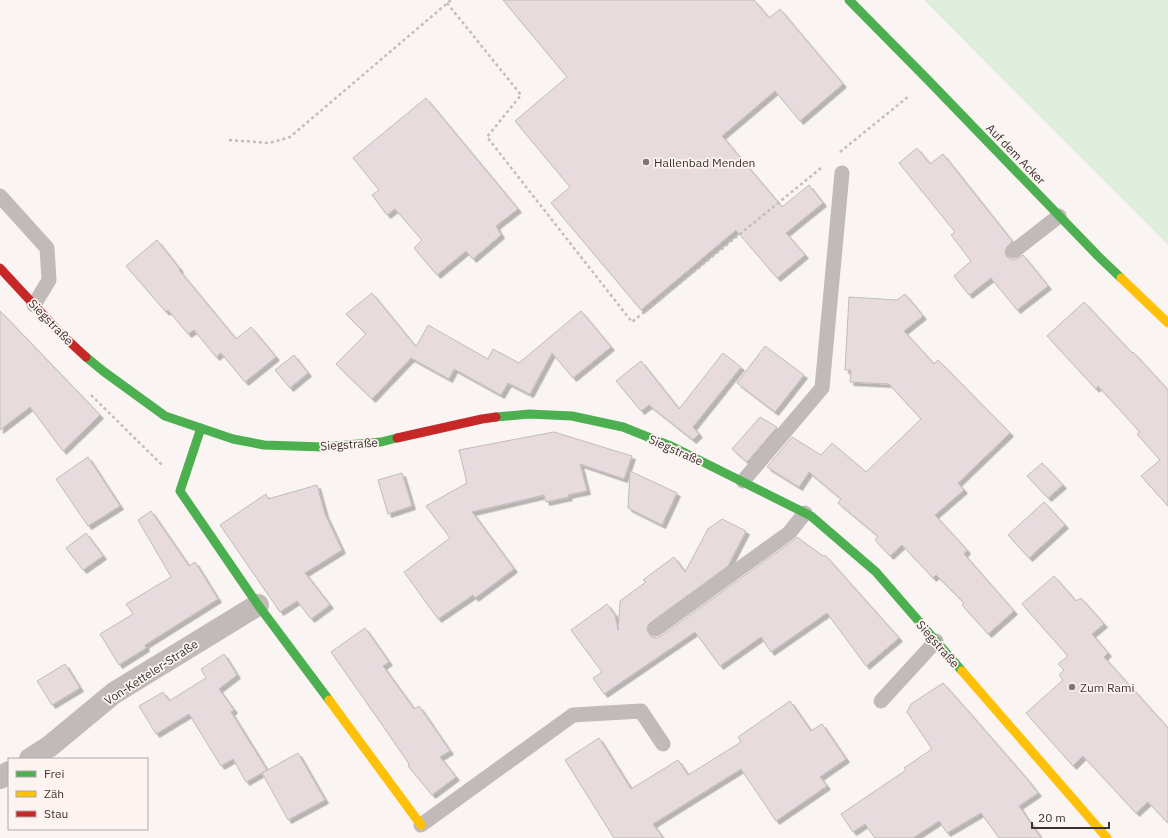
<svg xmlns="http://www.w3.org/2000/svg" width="1168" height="838" viewBox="0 0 1168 838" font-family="'IBM Plex Sans',sans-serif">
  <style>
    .green { fill: #e0eedd }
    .building { fill: #e7dbde; stroke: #c1bbbb; filter: url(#shadow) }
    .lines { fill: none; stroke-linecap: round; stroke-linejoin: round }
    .path { stroke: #c3bdbb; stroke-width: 2.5; stroke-dasharray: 3 3; stroke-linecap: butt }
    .lane { stroke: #c1bab8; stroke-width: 15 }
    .street { stroke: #c1bab8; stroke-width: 22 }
    .fast { stroke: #4caf50; stroke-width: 9 }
    .slow { stroke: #ffc107; stroke-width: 9 }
    .jam { stroke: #c62828; stroke-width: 9 }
    .poi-dot { fill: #7f7775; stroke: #fdf3f0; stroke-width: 1.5 }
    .labels { text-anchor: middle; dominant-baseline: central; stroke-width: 3.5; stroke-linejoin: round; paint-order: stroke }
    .street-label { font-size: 12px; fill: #3d3431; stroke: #fdf3f0 }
    .poi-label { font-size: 12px; fill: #3d3431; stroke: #fdf3f0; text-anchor: start }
  </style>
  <defs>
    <filter id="shadow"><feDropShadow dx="3.5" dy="3.5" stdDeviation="0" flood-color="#0004"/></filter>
  </defs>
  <rect width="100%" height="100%" fill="#faf4f3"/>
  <path class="green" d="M 924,0 L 1168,0 L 1168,245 Z"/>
  <g class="building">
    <path d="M 503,0 L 754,0 L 769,18 L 780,9 L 843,84 L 800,121 L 775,91 L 722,136 L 782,207 L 809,185 L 823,203 L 786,233 L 805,255 L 777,278 L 736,230 L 641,310 L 551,203 L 570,187 L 515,121 L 567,77 Z"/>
    <path d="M 426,98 L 518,209 L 496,226 L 501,235 L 473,259 L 466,251 L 437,275 L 414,248 L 422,240 L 395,209 L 387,215 L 372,195 L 379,190 L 353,158 Z"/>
    <path d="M 917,148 L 930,164 L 943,154 L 1012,241 L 1006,248 L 1005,253 L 1007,257 L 1011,259 L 1015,260 L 1023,255 L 1048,286 L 1017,310 L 991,278 L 969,295 L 954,276 L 971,261 L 951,235 L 955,232 L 899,163 Z"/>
    <path d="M 157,240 L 180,269 L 179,270 L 236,339 L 251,327 L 276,357 L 245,382 L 221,353 L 216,357 L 194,330 L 188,334 L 168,310 L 166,312 L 126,266 Z"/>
    <path d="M 372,293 L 416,347 L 428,325 L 488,359 L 493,349 L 519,363 L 581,311 L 611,347 L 573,378 L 552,353 L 530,394 L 508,383 L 501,395 L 454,369 L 449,379 L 411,358 L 372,399 L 336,364 L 366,334 L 346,314 Z"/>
    <path d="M 905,294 L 923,316 L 904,331 L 934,364 L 938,360 L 1010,433 L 958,483 L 964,490 L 935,515 L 967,550 L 964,554 L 1014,611 L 988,634 L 962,605 L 964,603 L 936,575 L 933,578 L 902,545 L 890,556 L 875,540 L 878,536 L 838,503 L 841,499 L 809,472 L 799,487 L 767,467 L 792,437 L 821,455 L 832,443 L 866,472 L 921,419 L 889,384 L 850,382 L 851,370 L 845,370 L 849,297 L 897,300 Z"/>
    <path d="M 1084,302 L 1132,353 L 1133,352 L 1168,390 L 1168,506 L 1141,476 L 1160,460 L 1137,434 L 1140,432 L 1098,386 L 1096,389 L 1047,336 Z"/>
    <path d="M 0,311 L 100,415 L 63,451 L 30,407 L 0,430 Z"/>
    <path d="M 765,346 L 804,375 L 775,412 L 737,383 Z"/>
    <path d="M 723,353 L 741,367 L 693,427 L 699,434 L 693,440 L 649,405 L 641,411 L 616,381 L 641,361 L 679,409 Z"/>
    <path d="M 294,355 L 308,373 L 290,388 L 275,370 Z"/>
    <path d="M 760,417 L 777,427 L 747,462 L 732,449 Z"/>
    <path d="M 554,432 L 632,456 L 624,479 L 580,464 L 587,491 L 568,495 L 569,497 L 546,502 L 544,495 L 472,512 L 514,569 L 475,598 L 473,595 L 438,619 L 404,572 L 450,538 L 426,506 L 467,483 L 459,450 Z"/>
    <path d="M 88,457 L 120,506 L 88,526 L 56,479 Z"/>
    <path d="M 1042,463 L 1063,485 L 1048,498 L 1027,476 Z"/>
    <path d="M 630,471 L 677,493 L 662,525 L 628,508 Z"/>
    <path d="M 402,473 L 412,506 L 388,514 L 378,480 Z"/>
    <path d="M 317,485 L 325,514 L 342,550 L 305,573 L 330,605 L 311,619 L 297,601 L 280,612 L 220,525 L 266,494 L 268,499 Z"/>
    <path d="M 1044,502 L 1065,525 L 1029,558 L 1008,535 Z"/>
    <path d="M 151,511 L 189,566 L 195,562 L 218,599 L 145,645 L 146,648 L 119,665 L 100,634 L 133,614 L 126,604 L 171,577 L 138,520 Z"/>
    <path d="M 722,519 L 746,531 L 728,566 L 651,622 L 648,625 L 647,630 L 649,634 L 652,637 L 657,638 L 661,636 L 794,540 L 797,537 L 823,556 L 825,555 L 899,638 L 866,666 L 827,613 L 771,652 L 761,637 L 720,666 L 695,632 L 604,694 L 593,678 L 602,672 L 571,630 L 607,604 L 615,615 L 618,630 L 620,601 L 646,582 L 643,580 L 674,557 L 685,572 L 708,529 Z"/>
    <path d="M 86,533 L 103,556 L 83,570 L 66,548 Z"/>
    <path d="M 1054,576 L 1076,601 L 1081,598 L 1104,624 L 1092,634 L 1108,653 L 1104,657 L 1168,728 L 1168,823 L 1148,802 L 1136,813 L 1083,756 L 1073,766 L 1026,713 L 1063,680 L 1059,675 L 1064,670 L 1058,664 L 1068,656 L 1022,604 Z"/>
    <path d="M 365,628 L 389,662 L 383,666 L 414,709 L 419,706 L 450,751 L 440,757 L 456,777 L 432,795 L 408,766 L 409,764 L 385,729 L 331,652 Z"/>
    <path d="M 224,654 L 237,675 L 219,689 L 234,710 L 231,712 L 267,770 L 246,782 L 233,759 L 221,766 L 189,714 L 156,734 L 139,706 L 163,692 L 169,701 L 206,678 L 201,669 Z"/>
    <path d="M 65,664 L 80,688 L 52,705 L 37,681 Z"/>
    <path d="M 943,683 L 968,711 L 1027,779 L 1038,793 L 1019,806 L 1041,838 L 999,838 L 981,813 L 947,833 L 939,821 L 913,838 L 875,838 L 865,824 L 853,832 L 841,814 L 906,770 L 904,768 L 932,749 L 907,712 L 911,704 Z"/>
    <path d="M 790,701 L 811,731 L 822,724 L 846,759 L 820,777 L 827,786 L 776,821 L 741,769 L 653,824 L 663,838 L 614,838 L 565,760 L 599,738 L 631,789 L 678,760 L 688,775 L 741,742 L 738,737 Z"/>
    <path d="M 298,753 L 325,800 L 288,820 L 262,773 Z"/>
  </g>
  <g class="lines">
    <g class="path">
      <path d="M 447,3 L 521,95 L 487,137 L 632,322 L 821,168"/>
      <path d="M 229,140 L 269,143 L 290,137 L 451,0"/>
      <path d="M 840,152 L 909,96"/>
      <path d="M 91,395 L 163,466"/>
    </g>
    <g class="lane">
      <path d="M 0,196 L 47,248 L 49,280 L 34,305"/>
      <path d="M 1014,251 L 1059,216"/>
      <path d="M 743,481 L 822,388 L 842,173"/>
      <path d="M 656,629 L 789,533 L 805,513"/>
      <path d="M 881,701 L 936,641"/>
      <path d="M 421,825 L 573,715 L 641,711 L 663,744"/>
    </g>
    <g class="street">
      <path d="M 30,759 L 50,746 L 114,693 L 258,605"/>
      <path d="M 0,778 L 9,772"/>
    </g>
    <g class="fast">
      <path d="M 849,0 L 928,80 L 1098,256 L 1121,278"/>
      <path d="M 86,357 L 103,371 L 165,416 L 233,439 L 264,445 L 323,447 L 381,442 L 397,438"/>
      <path d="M 496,417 L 529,414 L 572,416 L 623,427 L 673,447 L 811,516 L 876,572 L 962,671"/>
      <path d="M 201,428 L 180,491 L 258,605 L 329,700"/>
    </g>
    <g class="slow">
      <path d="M 1121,278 L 1168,323"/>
      <path d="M 962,671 L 1107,838"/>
      <path d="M 329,700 L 421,825"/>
    </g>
    <g class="jam">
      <path d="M 0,268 L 61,334 L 86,357"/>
      <path d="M 397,438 L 482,419 L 496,417"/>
    </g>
  </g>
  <g class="poi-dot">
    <circle cx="646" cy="162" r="4"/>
    <circle cx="1072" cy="687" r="4"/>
  </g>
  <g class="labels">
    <g class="street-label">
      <text transform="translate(1016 154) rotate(46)">Auf dem Acker</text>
      <text transform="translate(51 322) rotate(46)">Siegstraße</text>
      <text transform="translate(349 444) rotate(-4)">Siegstraße</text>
      <text transform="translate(676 450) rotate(24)">Siegstraße</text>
      <text transform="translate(938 644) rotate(49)">Siegstraße</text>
      <text transform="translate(151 672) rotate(-33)">Von-Ketteler-Straße</text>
    </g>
    <g class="poi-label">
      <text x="654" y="162">Hallenbad Menden</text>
      <text x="1080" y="687">Zum Rami</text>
    </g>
  </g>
  <rect x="8" y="758" width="140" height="72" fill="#fdf3f0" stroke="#b0a7a4"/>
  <rect x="16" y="771" width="20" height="6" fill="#4caf50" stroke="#b0a7a4"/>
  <text x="44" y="778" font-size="12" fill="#3d3431">Frei</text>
  <rect x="16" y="791" width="20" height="6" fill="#ffc107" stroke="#b0a7a4"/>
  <text x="44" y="798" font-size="12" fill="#3d3431">Zäh</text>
  <rect x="16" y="811" width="20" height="6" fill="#c62828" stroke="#b0a7a4"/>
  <text x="44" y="818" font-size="12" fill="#3d3431">Stau</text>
  <path d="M1032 822v6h77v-6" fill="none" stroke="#3d3431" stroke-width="2"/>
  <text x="1038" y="822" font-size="12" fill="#3d3431" stroke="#fdf3f0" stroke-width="3" paint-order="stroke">20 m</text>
</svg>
